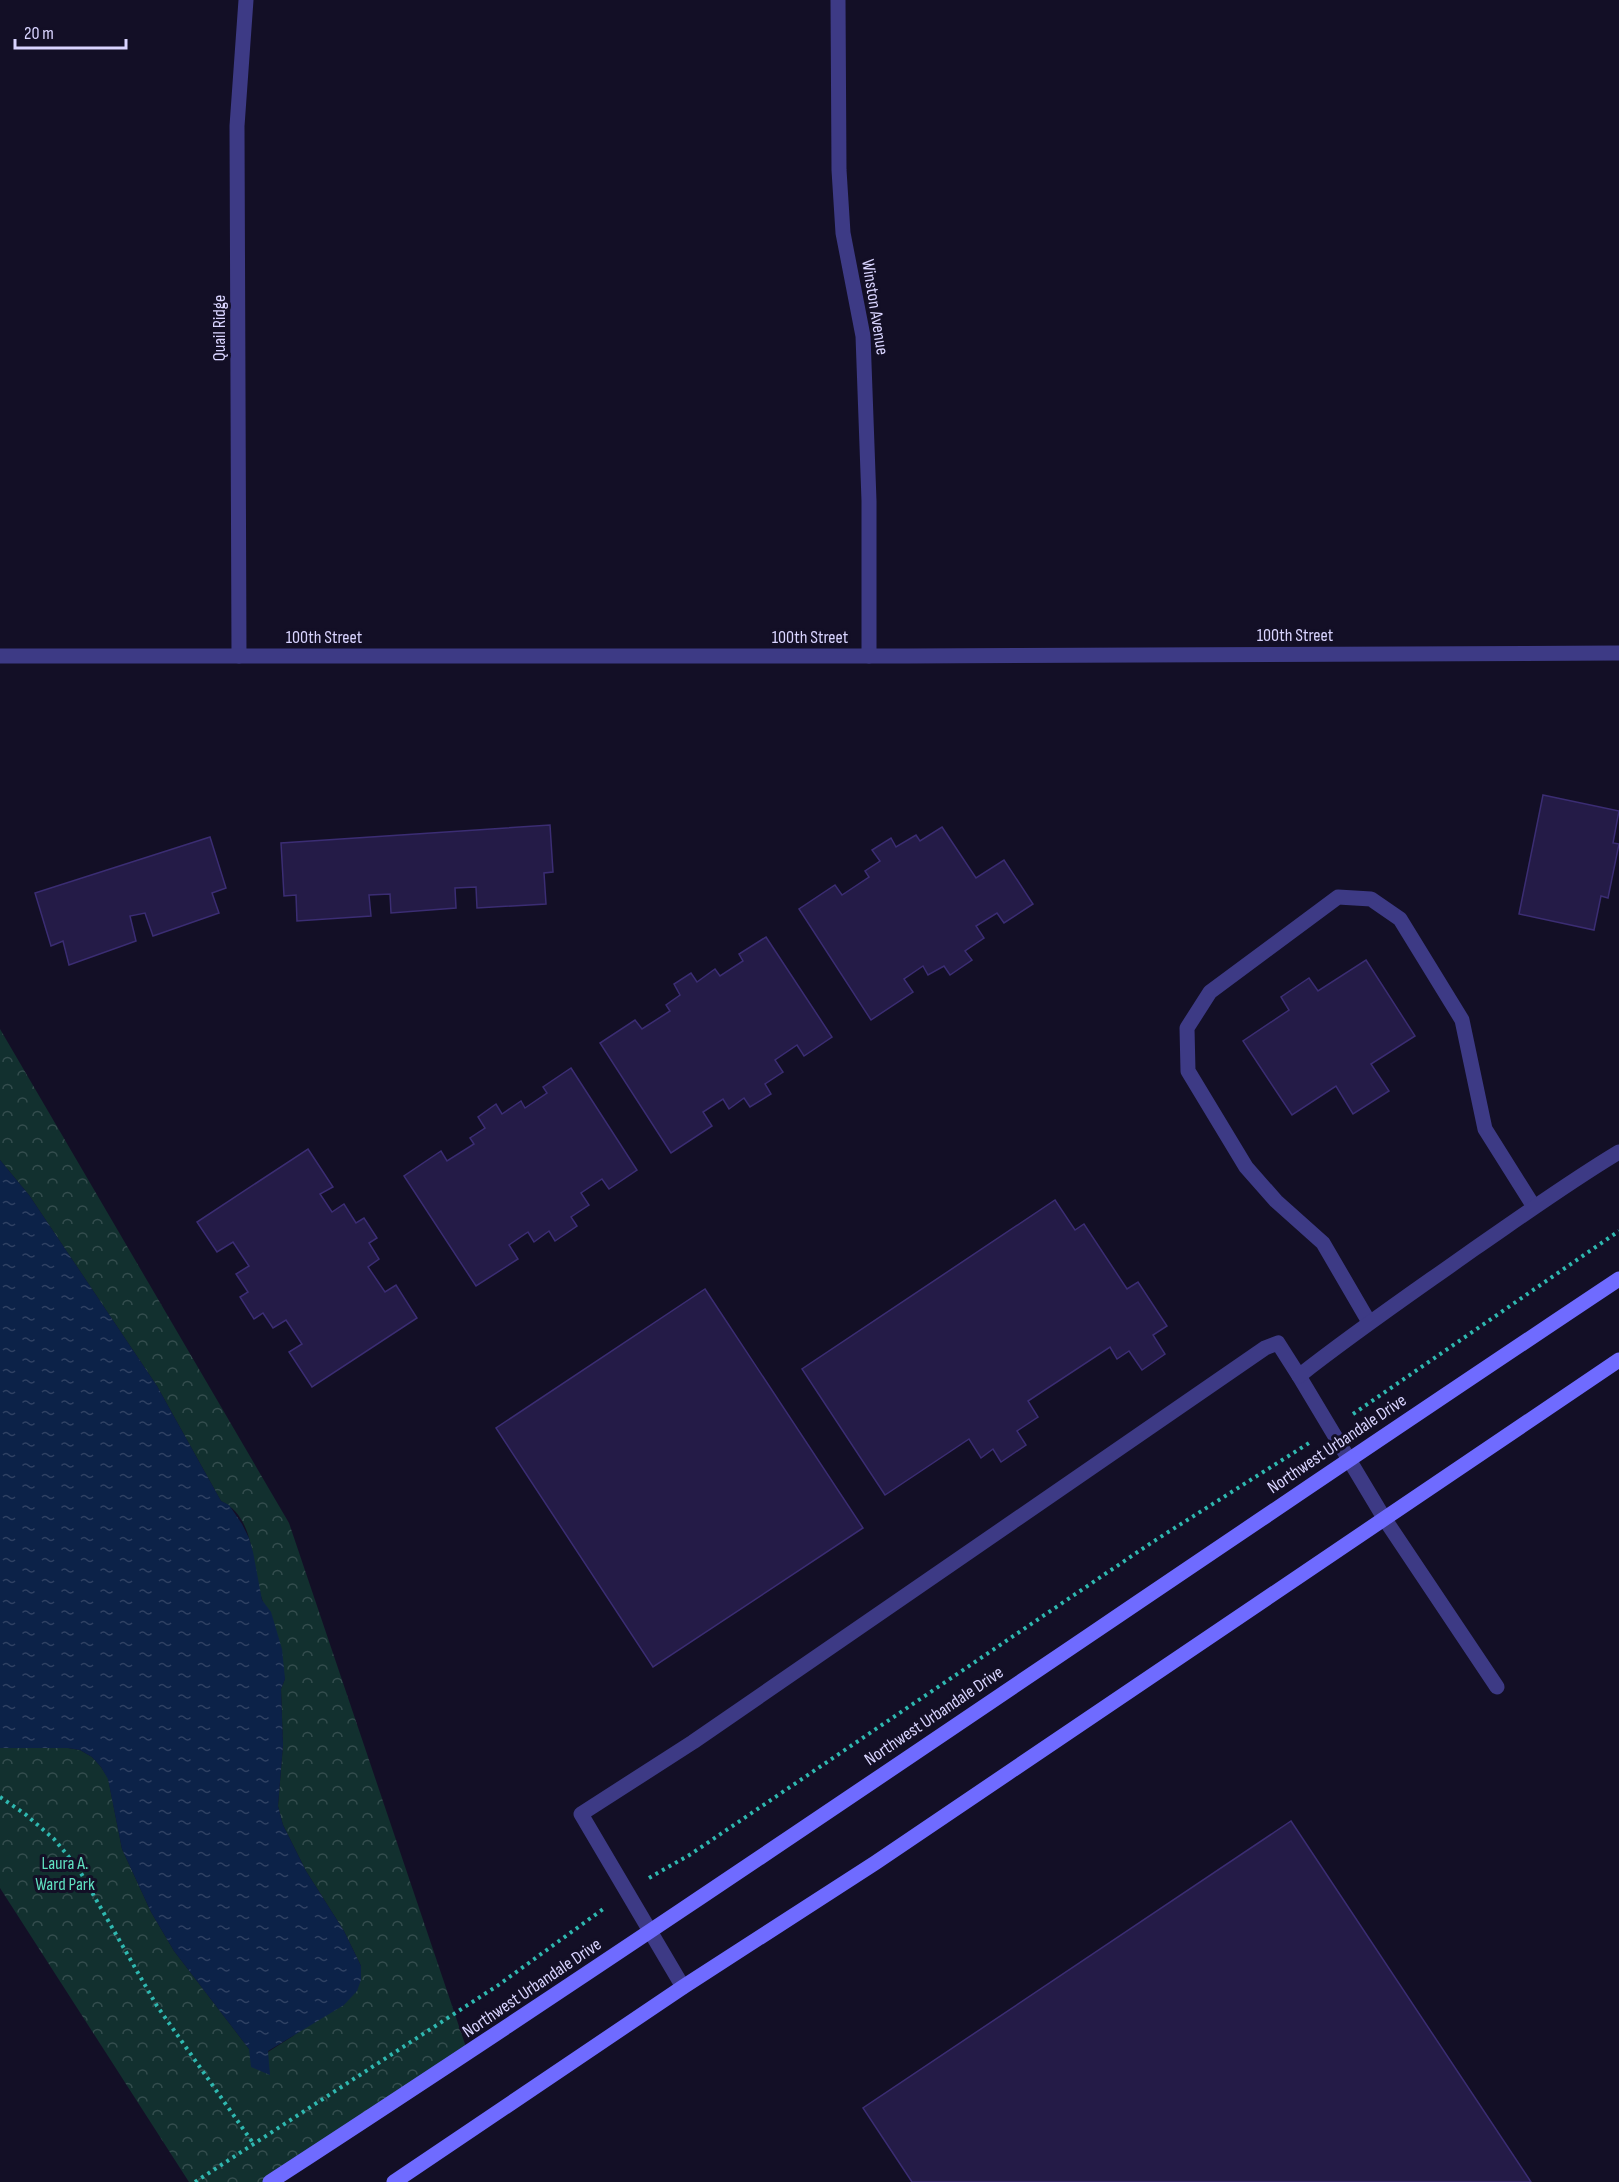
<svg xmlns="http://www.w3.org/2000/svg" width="1619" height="2182" viewBox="0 0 1619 2182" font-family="'Sofia Sans Condensed',sans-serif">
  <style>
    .park { fill: url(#park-crowns) }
    .water { fill: url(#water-ripples) }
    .building { fill: #241b47; stroke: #3b2d73; stroke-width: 1.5 }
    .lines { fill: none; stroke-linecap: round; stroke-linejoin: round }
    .path { stroke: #2fb8b0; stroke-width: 4; stroke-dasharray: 3 4.5; stroke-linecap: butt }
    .service { stroke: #3d3a85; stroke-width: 15 }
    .minor { stroke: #3d3a85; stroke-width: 15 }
    .tertiary { stroke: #3d3a85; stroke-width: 15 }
    .secondary { stroke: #6f6bff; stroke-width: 15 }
    .labels { text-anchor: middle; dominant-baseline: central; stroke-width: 6; stroke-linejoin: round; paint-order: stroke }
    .street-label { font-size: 18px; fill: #d9d4ff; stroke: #130f26 }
    .park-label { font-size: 18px; fill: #5fe0c0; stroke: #130f26 }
  </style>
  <defs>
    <pattern id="park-crowns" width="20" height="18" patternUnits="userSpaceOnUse" patternTransform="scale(1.5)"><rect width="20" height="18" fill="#12302f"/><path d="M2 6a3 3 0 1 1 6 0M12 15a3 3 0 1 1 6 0" fill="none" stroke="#344d4e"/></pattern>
    <pattern id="water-ripples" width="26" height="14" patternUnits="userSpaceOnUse" patternTransform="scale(1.5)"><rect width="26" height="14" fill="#0c2248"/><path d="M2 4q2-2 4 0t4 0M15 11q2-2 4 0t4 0" fill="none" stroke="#2f4163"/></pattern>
  </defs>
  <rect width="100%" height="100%" fill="#130f26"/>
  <path class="park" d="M 0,1029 L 289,1523 L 468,2053 L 270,2182 L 189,2182 L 0,1888 L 0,1748 L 68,1748 L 80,1750 L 92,1757 L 101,1767 L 108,1778 L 122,1849 L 151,1912 L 174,1951 L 249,2049 L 268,2052 L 293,2036 L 361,1966 L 344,1931 L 306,1871 L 283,1825 L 278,1806 L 283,1745 L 281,1689 L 285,1679 C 278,1653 271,1625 262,1599 C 251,1568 257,1518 221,1501 L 157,1386 L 29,1195 L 0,1160 Z"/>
  <path class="water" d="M 0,1160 L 29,1195 L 157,1386 L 221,1501 L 229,1505 L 242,1524 L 249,1538 L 253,1552 L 262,1600 L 271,1612 L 282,1649 L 285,1679 L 281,1689 L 283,1745 L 278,1806 L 283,1825 L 306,1871 L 344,1931 L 361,1966 L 361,1980 L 357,1991 L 344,2005 L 268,2051 L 270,2075 L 251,2067 L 249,2049 L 174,1951 L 151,1912 L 122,1849 L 108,1779 L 101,1767 L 92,1757 L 80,1750 L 68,1748 L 0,1748 Z"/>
  <g class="building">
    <path d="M 1543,795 L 1619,811 L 1613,843 L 1619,844 L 1608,898 L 1601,896 L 1594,930 L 1519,914 Z"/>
    <path d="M 550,825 L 553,872 L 544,873 L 546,904 L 477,908 L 476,887 L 455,888 L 456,908 L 391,913 L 390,894 L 369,895 L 371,916 L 297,921 L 296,895 L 284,896 L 281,843 Z"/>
    <path d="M 942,827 L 976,878 L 1004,860 L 1033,904 L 1004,923 L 997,913 L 976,926 L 984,938 L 965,951 L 972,960 L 950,975 L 944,966 L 928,975 L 923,966 L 904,979 L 913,992 L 871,1020 L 799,909 L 835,885 L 842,895 L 869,877 L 865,871 L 880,861 L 872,850 L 891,838 L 896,847 L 916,835 L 920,841 Z"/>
    <path d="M 210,837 L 226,888 L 212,893 L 219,913 L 153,936 L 145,913 L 130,916 L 136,941 L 69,965 L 63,941 L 51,946 L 35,893 Z"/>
    <path d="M 766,937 L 832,1037 L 804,1056 L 797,1045 L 775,1060 L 783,1072 L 765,1084 L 771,1094 L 750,1107 L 744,1098 L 729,1109 L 723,1099 L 703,1112 L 712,1126 L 671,1153 L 600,1043 L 635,1020 L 642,1029 L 670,1011 L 666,1005 L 680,995 L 674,984 L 691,973 L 697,982 L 715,969 L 720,976 L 743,961 L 739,954 Z"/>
    <path d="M 1366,960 L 1415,1036 L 1371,1064 L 1389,1091 L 1353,1114 L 1336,1086 L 1292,1115 L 1243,1041 L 1289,1010 L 1281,997 L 1309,978 L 1318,991 Z"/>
    <path d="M 571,1068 L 637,1170 L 609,1189 L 602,1179 L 581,1193 L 589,1205 L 571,1217 L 577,1226 L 555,1241 L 549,1231 L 534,1242 L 528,1232 L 509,1245 L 518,1259 L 476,1286 L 404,1176 L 441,1151 L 447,1161 L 474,1144 L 470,1138 L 485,1128 L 478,1117 L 496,1104 L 502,1114 L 521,1101 L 525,1108 L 547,1093 L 543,1087 Z"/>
    <path d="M 308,1149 L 333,1187 L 320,1194 L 332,1212 L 344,1204 L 356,1223 L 364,1218 L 377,1238 L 369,1243 L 379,1259 L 368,1267 L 385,1292 L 396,1285 L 417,1318 L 312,1387 L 289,1352 L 302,1344 L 286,1320 L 273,1328 L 263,1313 L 254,1319 L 240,1297 L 248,1292 L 236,1274 L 249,1266 L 233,1242 L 217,1252 L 197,1222 Z"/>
    <path d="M 1055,1200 L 1075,1230 L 1084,1224 L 1127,1289 L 1138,1282 L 1167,1326 L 1153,1335 L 1165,1354 L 1142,1370 L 1129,1351 L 1117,1359 L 1110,1347 L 1028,1401 L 1038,1417 L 1017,1431 L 1026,1445 L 1001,1462 L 993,1449 L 981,1458 L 969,1439 L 885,1495 L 802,1369 Z"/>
    <path d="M 705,1289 L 863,1528 L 653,1667 L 496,1428 Z"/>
    <path d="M 1291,1821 L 1531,2182 L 912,2182 L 863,2108 Z"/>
  </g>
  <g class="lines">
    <g class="path">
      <path d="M 1353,1414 L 1619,1231"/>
      <path d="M 0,1797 L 25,1814 L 54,1839 L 78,1868 L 157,2006 L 253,2143"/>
      <path d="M 649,1878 L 691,1854 L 1151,1543 L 1309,1443"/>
      <path d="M 195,2182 L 497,1986 L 606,1907"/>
    </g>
    <g class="service">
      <path d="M 1369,1322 L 1323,1243 L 1276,1201 L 1246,1167 L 1188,1071 L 1187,1028 L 1210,992 L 1338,897 L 1371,899 L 1400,919 L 1462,1020 L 1485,1129 L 1534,1207"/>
      <path d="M 1299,1376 L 1384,1518 L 1497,1687"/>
      <path d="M 683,1987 L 581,1814 L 693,1742 L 1265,1348 L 1278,1343 L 1299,1376 C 1356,1331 1415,1291 1474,1249 C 1522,1216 1569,1182 1619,1152"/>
    </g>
    <g class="minor">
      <path d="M 838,0 L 839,170 L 843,233 L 863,336 L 869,501 L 869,656"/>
      <path d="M 239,656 L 237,126 L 246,0"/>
    </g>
    <path class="tertiary" d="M 0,656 L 908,656 L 1619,653"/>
    <g class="secondary">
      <path d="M 270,2182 C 724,1887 1168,1579 1619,1279"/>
      <path d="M 394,2182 L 683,1987 L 875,1863 L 1619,1360"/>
    </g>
  </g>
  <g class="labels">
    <g class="street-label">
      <text transform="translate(875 307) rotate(81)">Winston Avenue</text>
      <text transform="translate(219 328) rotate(-90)">Quail Ridge</text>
      <text x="1295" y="635">100th Street</text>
      <text x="324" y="637">100th Street</text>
      <text x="810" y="637">100th Street</text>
      <text transform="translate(1337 1444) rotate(-34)">Northwest Urbandale Drive</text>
      <text transform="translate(934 1716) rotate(-34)">Northwest Urbandale Drive</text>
      <text transform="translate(532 1988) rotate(-34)">Northwest Urbandale Drive</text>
    </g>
    <g class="park-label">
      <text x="65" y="1863">Laura A.<tspan x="65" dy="21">Ward Park</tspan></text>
    </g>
  </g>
  <path d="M15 39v9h111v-9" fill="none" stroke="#d9d4ff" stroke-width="3"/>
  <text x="24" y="39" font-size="18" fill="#d9d4ff" stroke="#130f26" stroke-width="4.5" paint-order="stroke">20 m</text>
</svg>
